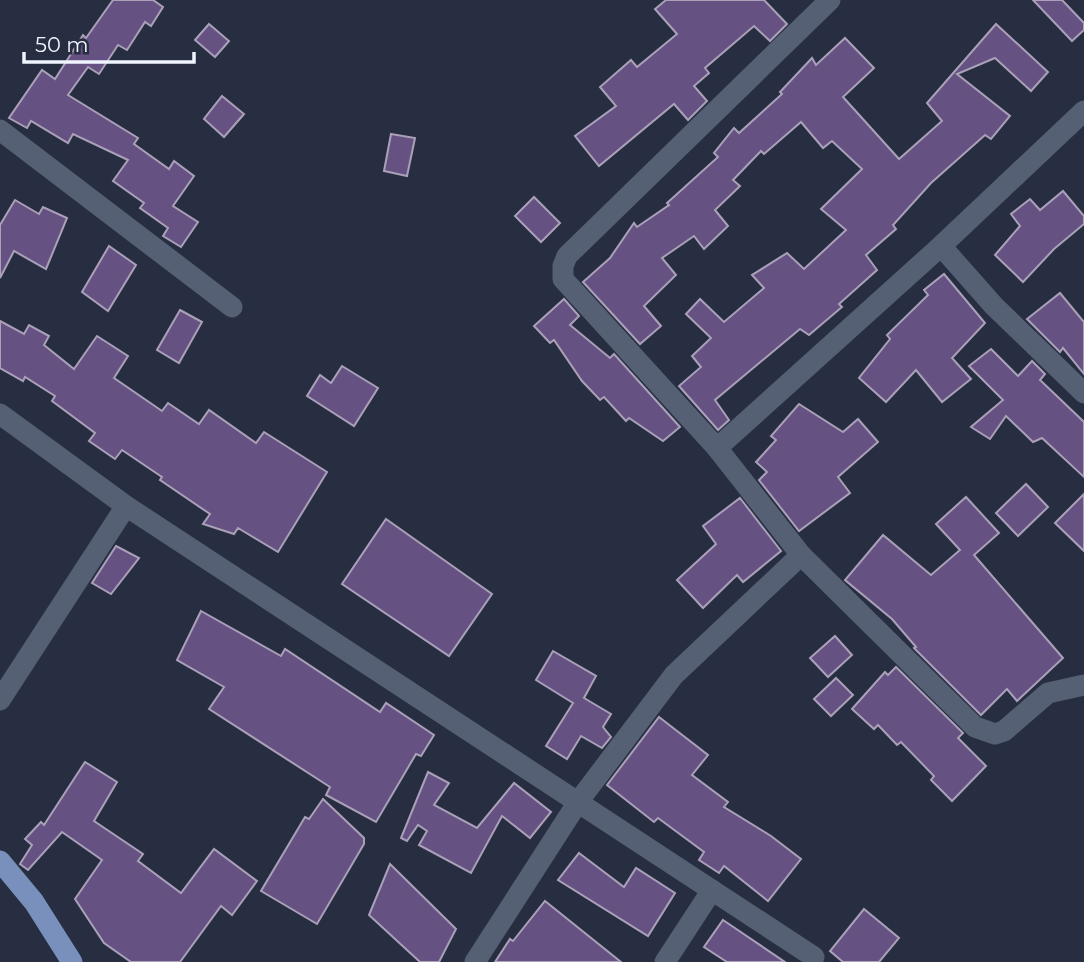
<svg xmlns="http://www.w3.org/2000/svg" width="1084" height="962" viewBox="0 0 1084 962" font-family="Montserrat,sans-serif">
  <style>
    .building { fill: #665183; stroke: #aaa1b9; stroke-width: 2 }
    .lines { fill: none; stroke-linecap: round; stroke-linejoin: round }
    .street { stroke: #556075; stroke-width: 21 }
    .primary { stroke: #7a90bc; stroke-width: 21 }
  </style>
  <rect width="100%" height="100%" fill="#272e41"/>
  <g class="building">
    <path d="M 113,0 L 153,0 L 163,7 L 151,26 L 145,22 L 127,50 L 118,45 L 99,74 L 88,67 L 68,95 L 138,138 L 134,144 L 169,169 L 174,161 L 194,176 L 173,206 L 198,222 L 181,247 L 163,236 L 168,228 L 140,208 L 144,203 L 113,181 L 128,160 L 73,134 L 68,143 L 31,121 L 27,128 L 9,118 L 42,70 L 55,79 L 83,35 L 86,38 Z"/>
    <path d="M 666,0 L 764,0 L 787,24 L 770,41 L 754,26 L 705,68 L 709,73 L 694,86 L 707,101 L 688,120 L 674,104 L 599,166 L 575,136 L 616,106 L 600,87 L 631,60 L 637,67 L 677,34 L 655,9 Z"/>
    <path d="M 1033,0 L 1062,0 L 1084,23 L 1084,30 L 1072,41 Z"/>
    <path d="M 209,24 L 229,41 L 215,57 L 195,40 Z"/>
    <path d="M 996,24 L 1048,72 L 1031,91 L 995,58 L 957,74 L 1010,116 L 991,139 L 985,135 L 931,183 L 893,225 L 896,229 L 866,255 L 877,270 L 839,304 L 842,307 L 809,335 L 800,329 L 715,400 L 729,420 L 718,430 L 679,386 L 701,367 L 692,356 L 711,338 L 686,314 L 700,299 L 724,322 L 764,288 L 752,275 L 787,253 L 804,269 L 846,230 L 821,209 L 862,169 L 832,141 L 823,148 L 801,122 L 764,154 L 761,151 L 733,180 L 740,186 L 715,210 L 728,226 L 704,249 L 694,236 L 662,258 L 676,275 L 644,306 L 661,326 L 640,344 L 583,282 L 610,258 L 634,223 L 637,227 L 669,205 L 667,203 L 718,157 L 714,153 L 734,128 L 739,133 L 782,94 L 780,92 L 812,58 L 816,65 L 845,38 L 874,68 L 843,97 L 899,159 L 942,121 L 927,103 Z"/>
    <path d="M 222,96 L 244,114 L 224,137 L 204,119 Z"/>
    <path d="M 391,134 L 415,138 L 407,176 L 384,171 Z"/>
    <path d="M 1063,191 L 1084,216 L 1084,224 L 1054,249 L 1023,282 L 995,255 L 1020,226 L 1011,214 L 1030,199 L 1040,210 Z"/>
    <path d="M 534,197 L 560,223 L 541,242 L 515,216 Z"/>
    <path d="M 15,200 L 39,214 L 43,207 L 67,218 L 46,269 L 14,251 L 0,278 L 0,225 Z"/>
    <path d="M 109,246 L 136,265 L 108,311 L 82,292 Z"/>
    <path d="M 944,274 L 985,323 L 952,358 L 971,379 L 942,402 L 916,370 L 886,402 L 859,378 L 890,339 L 887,335 L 928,295 L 924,290 Z"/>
    <path d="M 1060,293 L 1084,322 L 1084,374 L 1063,348 L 1060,352 L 1027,319 Z"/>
    <path d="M 564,299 L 579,316 L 570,325 L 610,358 L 614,354 L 680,427 L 663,441 L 629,418 L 626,421 L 604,397 L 600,400 L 582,381 L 554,340 L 550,343 L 534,326 Z"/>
    <path d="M 180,310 L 202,322 L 179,363 L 157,350 Z"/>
    <path d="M 0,321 L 24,334 L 29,325 L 49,336 L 44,345 L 74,369 L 97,336 L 128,356 L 114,378 L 162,411 L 168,403 L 199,424 L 209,410 L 256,443 L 264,432 L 327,472 L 278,552 L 238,528 L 234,534 L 203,524 L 210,514 L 160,480 L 162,477 L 122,450 L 115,459 L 89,441 L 95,433 L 52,401 L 55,396 L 25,377 L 23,381 L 0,368 Z"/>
    <path d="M 991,349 L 1018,376 L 1032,361 L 1045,374 L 1040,380 L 1084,422 L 1084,477 L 1042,438 L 1033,442 L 1006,416 L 990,439 L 971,427 L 1003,400 L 969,366 Z"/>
    <path d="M 342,366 L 378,388 L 354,426 L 307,396 L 320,375 L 331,383 Z"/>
    <path d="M 799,404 L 843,432 L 858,419 L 878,442 L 838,477 L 850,493 L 799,531 L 759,480 L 767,472 L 756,462 L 776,440 L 771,436 Z"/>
    <path d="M 1026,484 L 1048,507 L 1018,536 L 996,513 Z"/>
    <path d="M 1084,494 L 1084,551 L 1055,523 Z"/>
    <path d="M 966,497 L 999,533 L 974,555 L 1063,658 L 1017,701 L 1007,689 L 981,715 L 914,648 L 916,647 L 892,619 L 845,580 L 883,535 L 931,575 L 960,550 L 936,524 Z"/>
    <path d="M 740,498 L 781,551 L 743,582 L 737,575 L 703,608 L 677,580 L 716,544 L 703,526 Z"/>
    <path d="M 386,519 L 492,594 L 449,656 L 342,584 Z"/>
    <path d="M 116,546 L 139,558 L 111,594 L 92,583 Z"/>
    <path d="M 201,611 L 281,656 L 285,649 L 380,712 L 386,703 L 434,735 L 421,756 L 416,754 L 376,822 L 326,795 L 330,787 L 209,709 L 224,687 L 177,660 Z"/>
    <path d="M 835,636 L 852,655 L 828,677 L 810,658 Z"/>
    <path d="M 553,651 L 596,676 L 584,698 L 611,714 L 603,727 L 611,737 L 602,748 L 581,736 L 567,759 L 546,746 L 573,703 L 536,680 Z"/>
    <path d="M 896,667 L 963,733 L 958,738 L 986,766 L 952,801 L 931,780 L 934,776 L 901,742 L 897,745 L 878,725 L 874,729 L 852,709 L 885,672 L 888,675 Z"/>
    <path d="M 836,678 L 853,695 L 831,716 L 814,699 Z"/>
    <path d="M 659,717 L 708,755 L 692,775 L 728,802 L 724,807 L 771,836 L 801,859 L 768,901 L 724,866 L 719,873 L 699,860 L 704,852 L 658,818 L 654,822 L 607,785 Z"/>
    <path d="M 85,762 L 117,782 L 94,821 L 143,854 L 138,861 L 181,893 L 214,849 L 257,881 L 232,915 L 221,906 L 180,962 L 131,962 L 104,943 L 75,899 L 102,860 L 62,832 L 28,870 L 20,864 L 32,845 L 25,839 L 41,822 L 44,825 Z"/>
    <path d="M 428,772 L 449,783 L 434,805 L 477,828 L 514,783 L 551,812 L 530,838 L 502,816 L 471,873 L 419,845 L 427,831 L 418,825 L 407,841 L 401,838 Z"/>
    <path d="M 323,799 L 364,838 L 364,844 L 317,924 L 261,891 L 305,817 L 309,819 Z"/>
    <path d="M 579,853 L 624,887 L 636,868 L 675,893 L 648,936 L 558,880 Z"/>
    <path d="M 390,864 L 456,929 L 439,962 L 420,962 L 369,915 Z"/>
    <path d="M 545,901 L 621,962 L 495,962 L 510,939 L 513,941 Z"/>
    <path d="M 864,909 L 899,938 L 879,962 L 843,962 L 830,951 Z"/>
    <path d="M 723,920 L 785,962 L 727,962 L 704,947 Z"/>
  </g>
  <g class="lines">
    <g class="street">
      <path d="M 830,0 L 567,256 L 563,266 L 563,279 L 717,448 L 801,555 L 975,727 L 995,734 L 1004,731 L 1048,693 L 1084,685"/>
      <path d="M 0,130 L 232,307"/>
      <path d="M 941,246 L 994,306 L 1084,393"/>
      <path d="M 0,414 L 126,506 L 814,957"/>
      <path d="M 717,448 L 941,246 L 1084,111"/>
      <path d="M 0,700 L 126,506"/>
      <path d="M 475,962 L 578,802 L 674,675 L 801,555"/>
      <path d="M 665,962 L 712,890"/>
    </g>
    <path class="primary" d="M 0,861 L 34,902 L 72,962"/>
  </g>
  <path d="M24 52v10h170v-10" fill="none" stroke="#f0f4fe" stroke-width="3.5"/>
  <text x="35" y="52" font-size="21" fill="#f0f4fe" stroke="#272e41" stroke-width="5" paint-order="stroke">50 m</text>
</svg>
